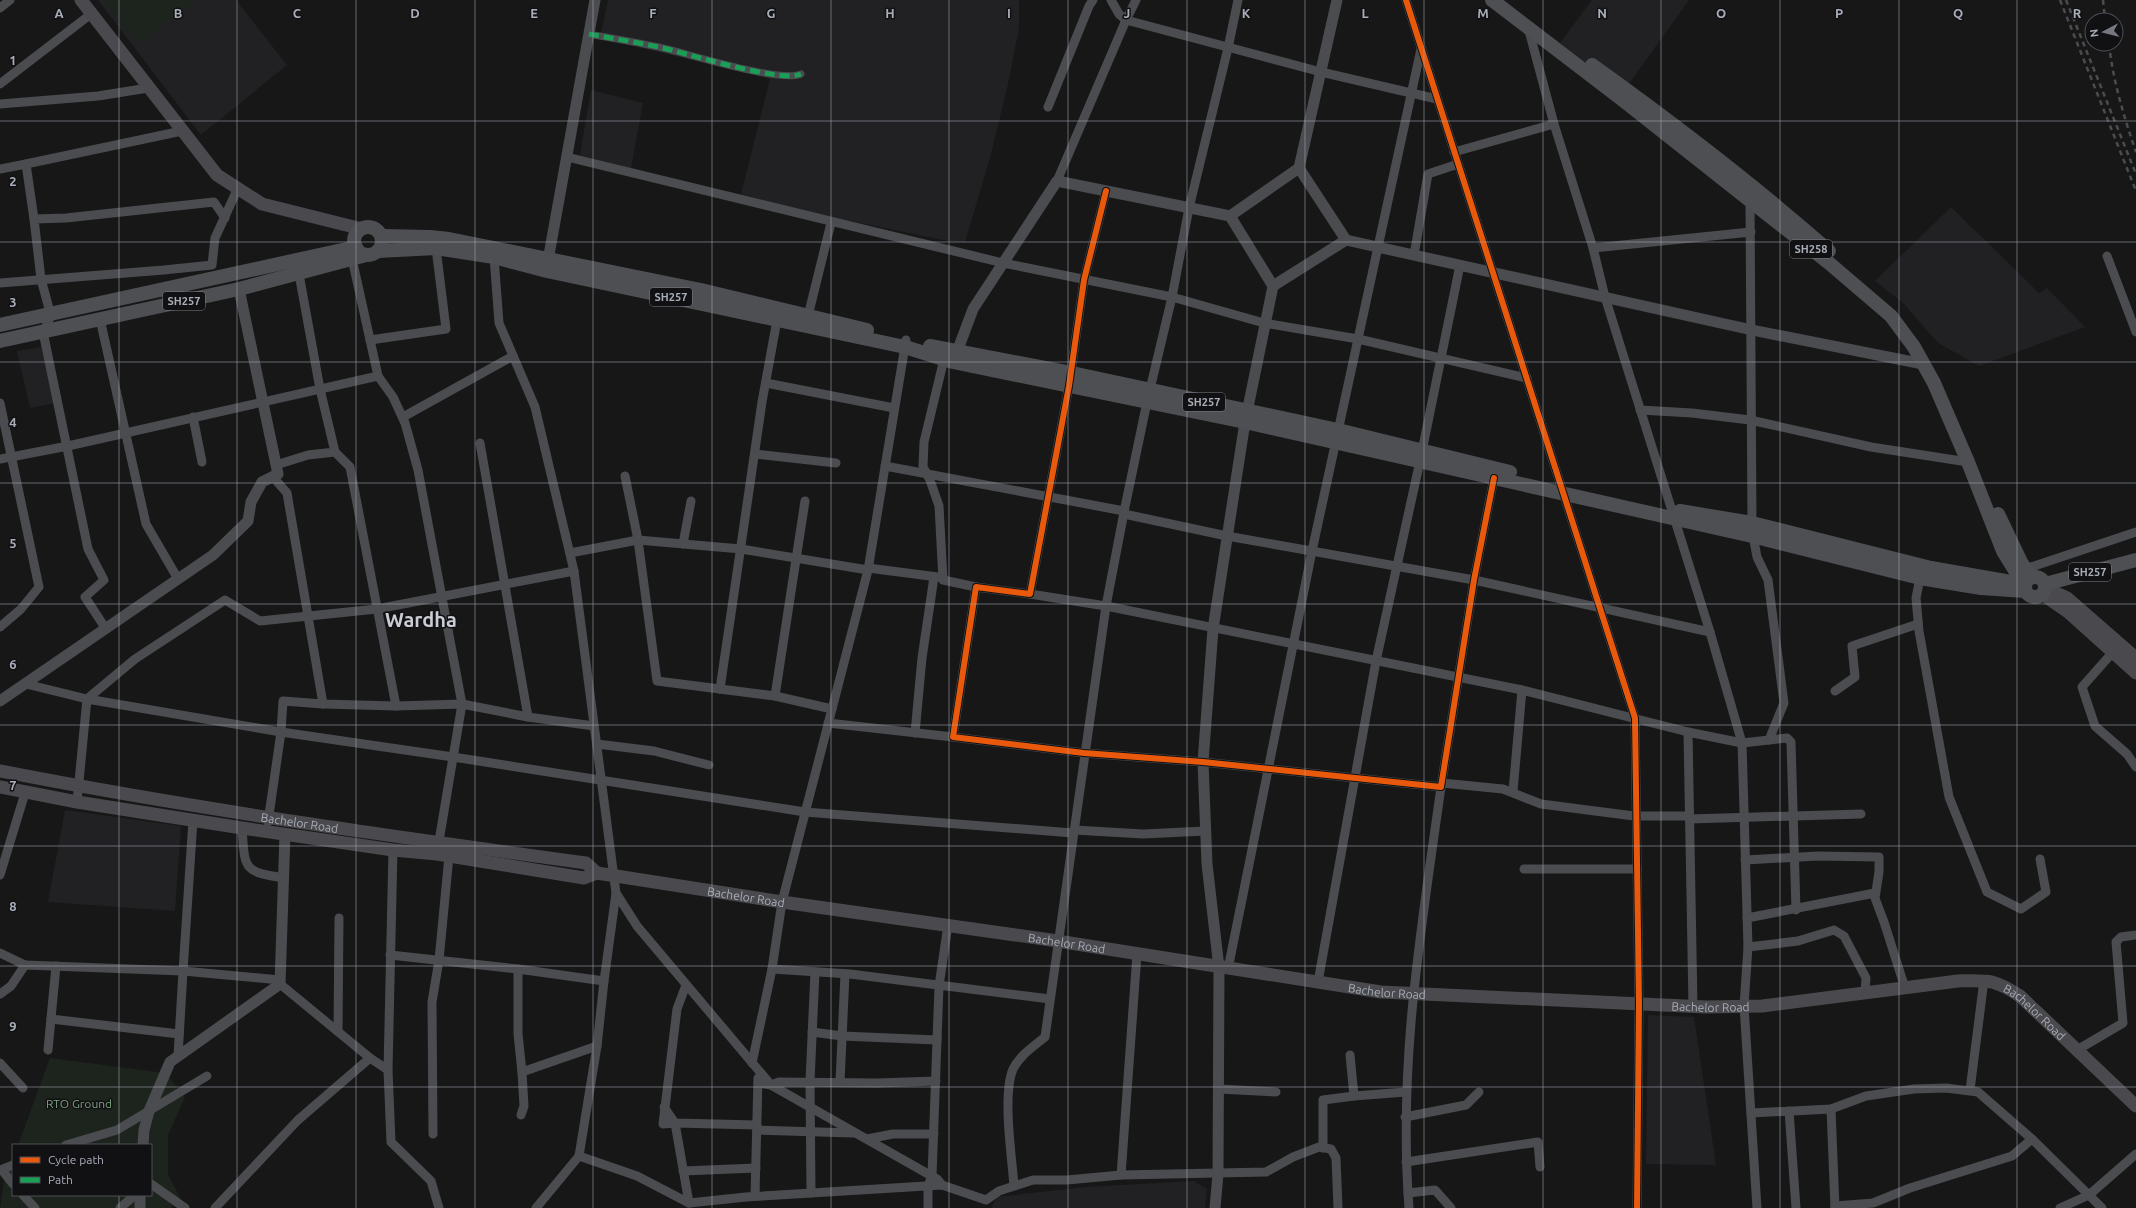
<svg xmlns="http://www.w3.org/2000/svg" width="2136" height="1208" viewBox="0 0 2136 1208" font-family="Ubuntu,sans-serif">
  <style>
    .built { fill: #212123 }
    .green { fill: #1d241e }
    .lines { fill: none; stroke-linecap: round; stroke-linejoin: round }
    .pedestrian { stroke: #4b4c50; stroke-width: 7 }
    .minor { stroke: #4b4c50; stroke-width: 9 }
    .tertiary { stroke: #4b4c50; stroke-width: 11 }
    .secondary { stroke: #4a4a4e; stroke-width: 13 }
    .primary { stroke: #4d4f52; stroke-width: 14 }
    .rail { stroke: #4b4c4f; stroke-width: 2.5; stroke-dasharray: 5 4; stroke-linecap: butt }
    .quiet { stroke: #1a9f57; stroke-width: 5; stroke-dasharray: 10 5; stroke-linecap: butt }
    .cycleway-casing { stroke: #111113; stroke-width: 8 }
    .cycleway { stroke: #e8590c; stroke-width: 6 }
    .grid { fill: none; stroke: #a8adb8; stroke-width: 1; stroke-opacity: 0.55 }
    .labels { text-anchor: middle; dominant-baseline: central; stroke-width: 3; stroke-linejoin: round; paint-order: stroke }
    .shield { fill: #111113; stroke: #7b7e86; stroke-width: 1 }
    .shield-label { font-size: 11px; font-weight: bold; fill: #a8adb8 }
    .street-label { font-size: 12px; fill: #a8adb8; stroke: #111113 }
    .park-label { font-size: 12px; fill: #7fa381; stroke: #111113 }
    .town-label { font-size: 20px; font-weight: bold; fill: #c9ccd4; stroke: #111113 }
    .grid-label { font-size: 13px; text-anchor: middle; font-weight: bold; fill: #a8adb8; stroke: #111113; stroke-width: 3; stroke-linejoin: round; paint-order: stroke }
  </style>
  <rect width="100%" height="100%" fill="#171717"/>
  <g class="built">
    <path d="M 98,0 L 236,0 L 287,65 L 201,135 Z"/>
    <path d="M 608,0 L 1019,0 L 1019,28 L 1008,84 L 990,158 L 965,242 L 948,241 L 802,211 L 741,194 L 770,79 L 600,38 Z"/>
    <path d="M 1592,0 L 1689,0 L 1623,92 L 1560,43 Z"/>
    <path d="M 591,90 L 643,103 L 631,169 L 580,155 Z"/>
    <path d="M 1951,207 L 2039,293 L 2047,288 L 2085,327 L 1979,366 L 1938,343 L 1903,303 L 1875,281 Z"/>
    <path d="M 41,347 L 55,403 L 30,408 L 17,351 Z"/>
    <path d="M 65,810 L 181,826 L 175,911 L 48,902 Z"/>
    <path d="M 1648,1015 L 1694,1017 L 1716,1165 L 1646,1164 Z"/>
    <path d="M 1194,1181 L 1207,1189 L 1205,1208 L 991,1208 L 997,1197 L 1086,1187 Z"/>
  </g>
  <g class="green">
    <path d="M 104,0 L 191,0 L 194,3 L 136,43 Z"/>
    <path d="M 50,1058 L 165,1073 L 185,1097 L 168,1135 L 168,1175 L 180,1197 L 171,1208 L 0,1208 L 4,1181 L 13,1158 L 13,1195 L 151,1195 L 151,1145 L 18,1145 Z"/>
  </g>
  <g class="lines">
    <path class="pedestrian" d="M 589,34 C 615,39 642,43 667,49 C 692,55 782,83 801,74"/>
    <g class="minor">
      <path d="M 1111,0 L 1119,14 L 1126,20 L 1136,0"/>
      <path d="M 1406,0 L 1635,718 L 1639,1004 L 1637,1208"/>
      <path d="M 0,8 L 10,0"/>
      <path d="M 1528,27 L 1554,124 L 1593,248 L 1605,297 L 1710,632 L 1742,743 L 1748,947 L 1744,1006 L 1757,1208"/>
      <path d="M 0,84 L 91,14"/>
      <path d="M 0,104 L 98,96 L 148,88"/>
      <path d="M 1048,107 L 1089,6 L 1093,0"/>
      <path d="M 1454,152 L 1554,124"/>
      <path d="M 567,157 L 1003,263 L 1172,297 L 1264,323 L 1358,339 L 1421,49"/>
      <path d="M 26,164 L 182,131"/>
      <path d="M 0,169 L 26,164 L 34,219"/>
      <path d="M 1057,181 L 1126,20 L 1321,72 L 1437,99"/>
      <path d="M 1106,191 L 1084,280 L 1069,386 L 1030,594 L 976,587 L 953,737 L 1084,753 L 1203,762 L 1441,787 L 1474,580 L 1494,478"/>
      <path d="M 1750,201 L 1752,523"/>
      <path d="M 1593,248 L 1751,232"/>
      <path d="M 1414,255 L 1428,174 L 1458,164"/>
      <path d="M 2107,256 L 2136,332"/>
      <path d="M 494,257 L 499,323 L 535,407 L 574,571 L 616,893 L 637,926 L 771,1085 L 937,1179 L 942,1185"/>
      <path d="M 0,283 L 164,270 L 212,265 L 215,238 L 238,188"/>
      <path d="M 808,316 L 831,223"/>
      <path d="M 100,319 L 146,524 L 178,579"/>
      <path d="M 370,340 L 446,329 L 436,248"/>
      <path d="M 906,340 L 868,570 L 782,902 L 772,969 L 850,974 L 1050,999"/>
      <path d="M 944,359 L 924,442 L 923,467 L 930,480 L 939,506 L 943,580 L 976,587"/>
      <path d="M 378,376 L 393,397 L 405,423 L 418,470 L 462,704 L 438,847"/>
      <path d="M 766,383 L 894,408"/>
      <path d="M 0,403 L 39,587 L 21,609 L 0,627"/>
      <path d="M 1640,410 L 1692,413 L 1750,420 L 1871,447 L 1968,462"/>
      <path d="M 193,417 L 202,462"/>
      <path d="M 403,417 L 513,356"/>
      <path d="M 480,443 L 528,717 L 594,726"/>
      <path d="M 755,454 L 836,463"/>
      <path d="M 0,459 L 68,446 L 378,376 L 351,254"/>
      <path d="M 276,465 L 308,455 L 335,452 L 320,389 L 299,274"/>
      <path d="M 885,466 L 1124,511"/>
      <path d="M 625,476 L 638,540 L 657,681 L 775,696 L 832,709"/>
      <path d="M 273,477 L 287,493 L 323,704 L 396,706 L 350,467 L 335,452"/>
      <path d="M 1124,514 L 1227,536 L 1474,580 L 1710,632"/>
      <path d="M 683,544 L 691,501"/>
      <path d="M 570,553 L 638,540 L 741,549 L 868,570"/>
      <path d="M 868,568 L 938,577"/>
      <path d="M 2025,569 L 2136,532"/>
      <path d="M 1920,578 L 1916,598 L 1919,631 L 1949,797 L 1987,892 L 2021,909 L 2046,892 L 2040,859"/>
      <path d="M 1030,594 L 1106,606 L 1522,690 L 1688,732 L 1742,743 L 1769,740 L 1784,703 L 1768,580 L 1757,557 L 1753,536"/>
      <path d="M 106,629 L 85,597 L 104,580 L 88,549 L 43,332 L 51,316 L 41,279 L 34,219 L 66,218 L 214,202 L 225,218"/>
      <path d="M 2113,652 L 2082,687 L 2095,726 L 2127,754 L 2136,767"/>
      <path d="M 26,684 L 87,699 L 135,659 L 225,600 L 260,621 L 377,609 L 574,571"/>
      <path d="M 720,689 L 762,402 L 777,320"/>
      <path d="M 1835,691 L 1855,677 L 1852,646 L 1918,624"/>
      <path d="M 775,696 L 805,501"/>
      <path d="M 396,706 L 462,704 L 528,717"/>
      <path d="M 828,723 L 953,737"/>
      <path d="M 1688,732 L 1693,1006"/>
      <path d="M 915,733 L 922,658 L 934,577"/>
      <path d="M 1769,740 L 1787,738 L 1791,742 L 1796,910"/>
      <path d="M 597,744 L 654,751 L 709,765"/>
      <path d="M 1442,783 L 1503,789 L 1541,804 L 1634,816 L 1689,816"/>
      <path d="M 1513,791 L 1522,690"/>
      <path d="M 77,802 L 87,699 L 281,732 L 453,757 L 805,812 L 1073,833"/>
      <path d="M 1689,819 L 1861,814"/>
      <path d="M 268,822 L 281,732 L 283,701 L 323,704"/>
      <path d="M 242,828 C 245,868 242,872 284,878"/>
      <path d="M 1074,830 L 1143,834 L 1206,831"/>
      <path d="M 393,850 L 388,1070 L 391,1142 L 431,1181 L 439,1208"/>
      <path d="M 1745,860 L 1818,856 L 1879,857 L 1879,872 L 1875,898 L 1884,922 L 1905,988"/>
      <path d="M 1524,869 L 1637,869"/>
      <path d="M 0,875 L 25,793"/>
      <path d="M 1747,918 L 1875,893"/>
      <path d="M 1748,947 L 1798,941 L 1834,930 L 1844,936 L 1866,978 L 1865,993"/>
      <path d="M 0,953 L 25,965"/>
      <path d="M 390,955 L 518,969 L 604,981 L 616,893"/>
      <path d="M 518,969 L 518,1034 L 522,1072 L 597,1046"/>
      <path d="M 1228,969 L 1312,551 L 1358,339 L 1527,378"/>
      <path d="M 1318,982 L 1376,661 L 1420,461 L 1460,265"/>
      <path d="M 686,985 L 677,1009 L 663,1124 L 675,1123 L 689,1203 L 746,1197 L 942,1185 L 986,1200 L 999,1191 L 1033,1180 L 1067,1180 L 1121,1175 L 1137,954"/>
      <path d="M 0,994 L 11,986 L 25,965 L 183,971 L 193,820"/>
      <path d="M 51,1019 L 179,1034"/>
      <path d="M 338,1031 L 339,918"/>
      <path d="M 812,1032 L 842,1036 L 937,1040"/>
      <path d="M 48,1050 L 56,966"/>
      <path d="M 2077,1050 L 2123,1023 L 2116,942 L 2121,937 L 2136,935"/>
      <path d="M 1350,1055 L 1354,1096"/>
      <path d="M 178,1056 L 183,971 L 280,980"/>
      <path d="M 370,1058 L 388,1070"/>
      <path d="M 0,1063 L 23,1088"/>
      <path d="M 752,1063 L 772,969"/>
      <path d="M 840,1082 L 845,974"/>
      <path d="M 758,1083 L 771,1085 L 779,1082 L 877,1083 L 936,1081"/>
      <path d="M 1219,1089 L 1276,1092"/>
      <path d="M 1970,1090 L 1984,980"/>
      <path d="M 664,1107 L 675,1123 L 757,1125"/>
      <path d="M 1831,1109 L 1835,1208"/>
      <path d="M 1789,1111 L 1796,1208"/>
      <path d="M 1751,1113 L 1831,1109 L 1866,1096 L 1914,1089 L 1946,1088 L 1978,1092 L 2032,1139 L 2102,1208"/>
      <path d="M 521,1115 L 524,1106 L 522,1072"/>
      <path d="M 1405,1117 L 1466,1105 L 1479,1092"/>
      <path d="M 757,1130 L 853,1133"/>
      <path d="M 433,1134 L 432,1002 L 439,960 L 449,856"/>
      <path d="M 867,1139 L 893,1134 L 934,1134"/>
      <path d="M 66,1145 L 117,1130 L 207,1076"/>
      <path d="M 1323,1148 L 1323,1100 L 1354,1096 L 1406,1092"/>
      <path d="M 579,1156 L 637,1176 L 689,1203"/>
      <path d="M 1406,1162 L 1538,1142 L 1540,1167"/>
      <path d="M 0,1170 L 13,1165"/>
      <path d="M 2,1170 L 13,1184"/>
      <path d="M 683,1171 L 756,1168"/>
      <path d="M 1121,1175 L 1266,1172 L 1293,1157 L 1319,1147 L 1331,1149 L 1336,1158 L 1338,1208"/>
      <path d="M 151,1184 L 185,1208"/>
      <path d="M 1014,1186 C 1012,1157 1002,1095 1013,1069 C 1020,1055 1034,1046 1045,1037 L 1106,606 L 1125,507 L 1147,402 L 1172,297 L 1189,208 L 1228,48 L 1238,0"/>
      <path d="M 811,1193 L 810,1081 L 815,972"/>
      <path d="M 1408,1193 L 1435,1190 L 1451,1208"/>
      <path d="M 23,1195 L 35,1208"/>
      <path d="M 755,1196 L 758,1078"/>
      <path d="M 1835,1206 L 1873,1203 L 1910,1188 L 2012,1156 L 2032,1139"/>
      <path d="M 120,1208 L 135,1195"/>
      <path d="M 215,1208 L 298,1120 L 370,1058 L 280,984"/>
      <path d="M 536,1208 L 579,1156 L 597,1046 L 604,981"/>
      <path d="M 928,1208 L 928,1186 L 932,1176 L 939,986 L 948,925"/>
      <path d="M 1409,1208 C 1398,1063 1421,930 1441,787"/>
      <path d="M 2060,1208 L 2089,1195 L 2136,1154"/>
    </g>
    <g class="tertiary">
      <path d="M 1337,0 L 1299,168 L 1346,240"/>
      <path d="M 547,266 L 595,0"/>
      <path d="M 1273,286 L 1346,240 L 1752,330 L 1923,364"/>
      <path d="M 957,352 L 973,309 L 1057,181 L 1230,216 L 1299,168"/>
      <path d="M 0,701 L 213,555 L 248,521 L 251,502 L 262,482 L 278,474 L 239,289"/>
      <path d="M 143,1145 L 144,1130 L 149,1111 L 170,1062 L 280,984 L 285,834"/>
      <path d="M 140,1208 L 140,1195"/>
      <path d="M 1215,1208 L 1218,1174 L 1219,968 L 1207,864 L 1203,762 L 1213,629 L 1245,422 L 1273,286 L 1230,216"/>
    </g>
    <g class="secondary">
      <path d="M 81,0 L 217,175 L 262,204 L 362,229"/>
      <path d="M 2045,588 L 2067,598 L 2136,658"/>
      <path d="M 2042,594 L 2068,612 L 2136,673"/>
      <path id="s1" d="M 0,771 C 194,809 390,836 586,863 L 597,873"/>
      <path id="s2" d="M 0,787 L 77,802 L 242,828 L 393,850 L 437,854 L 584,878 L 597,873 L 782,902 L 1051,940 L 1381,992 L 1706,1007 L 1762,1006 L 1958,981 C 1989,980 1994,979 2020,996 L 2136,1106"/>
    </g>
    <g class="primary">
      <path d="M 1492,0 L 1624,101 L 1829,263 L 1891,316 L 1914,347 L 1934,383 L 1968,462 L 2003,551 L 2016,572 L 2026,581"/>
      <path d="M 1592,65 C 1673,123 1754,185 1829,251"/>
      <circle cx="368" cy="241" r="14"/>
      <path d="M 382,236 L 430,237 L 449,239 L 701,290 L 867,330"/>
      <path d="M 378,251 L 436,248 L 494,257 L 547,271 L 905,347 L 953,362 L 1245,422 L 1752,536 L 1920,578 L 1981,588 L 2025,591"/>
      <path d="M 0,325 L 356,247"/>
      <path d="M 0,341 L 239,289 L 366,255"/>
      <path d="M 930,346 L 1071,373 L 1338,430 L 1510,472"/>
      <path d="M 1680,511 L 1752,523 L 1931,568 L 2011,582"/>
      <path d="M 1998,514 L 2022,564 L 2031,576"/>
      <circle cx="2035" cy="587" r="10"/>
      <path d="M 2045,584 L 2136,560"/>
    </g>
    <g class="rail">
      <path d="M 2060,0 L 2136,191"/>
      <path d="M 2066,0 L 2136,174"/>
      <path d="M 2103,0 L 2105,20"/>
      <path d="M 2109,44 C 2113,81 2124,117 2136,152"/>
    </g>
    <path class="quiet" d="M 589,34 C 615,39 642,43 667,49 C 692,55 782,83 801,74"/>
    <defs>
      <g id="cycleway">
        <path d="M 1406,0 L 1635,718 L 1639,1004 L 1637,1208"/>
        <path d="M 1106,191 L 1084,280 L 1069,386 L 1030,594 L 976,587 L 953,737 L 1084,753 L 1203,762 L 1441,787 L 1474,580 L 1494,478"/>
      </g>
    </defs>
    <use href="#cycleway" class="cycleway-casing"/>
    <use href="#cycleway" class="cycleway"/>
  </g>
  <path class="grid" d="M 119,0 L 119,1145M 237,0 L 237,1208M 356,0 L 356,1208M 475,0 L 475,1208M 593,0 L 593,1208M 712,0 L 712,1208M 831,0 L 831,1208M 949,0 L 949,1208M 1068,0 L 1068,1208M 1187,0 L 1187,1208M 1305,0 L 1305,1208M 1424,0 L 1424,1208M 1543,0 L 1543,1208M 1661,0 L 1661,1208M 1780,0 L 1780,1208M 1899,0 L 1899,1208M 2017,0 L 2017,1208M 0,121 L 2136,121M 0,242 L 2136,242M 0,362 L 2136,362M 0,483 L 2136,483M 0,604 L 2136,604M 0,725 L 2136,725M 0,846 L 2136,846M 0,966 L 2136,966M 0,1087 L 2136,1087M 119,1195 L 119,1208"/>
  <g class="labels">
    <g class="shield">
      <rect x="1790" y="240" width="42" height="18" rx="3"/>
      <rect x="650" y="288" width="42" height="18" rx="3"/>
      <rect x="163" y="292" width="42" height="18" rx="3"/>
      <rect x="1183" y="393" width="42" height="18" rx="3"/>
      <rect x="2069" y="563" width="42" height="18" rx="3"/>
    </g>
    <g class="shield-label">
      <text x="1811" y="249">SH258</text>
      <text x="671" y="297">SH257</text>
      <text x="184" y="301">SH257</text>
      <text x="1204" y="402">SH257</text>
      <text x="2090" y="572">SH257</text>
    </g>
    <g class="street-label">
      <text stroke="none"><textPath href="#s1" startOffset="304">Bachelor Road</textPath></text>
      <text stroke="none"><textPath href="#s2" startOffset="756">Bachelor Road</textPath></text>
      <text stroke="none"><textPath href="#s2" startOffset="1080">Bachelor Road</textPath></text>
      <text stroke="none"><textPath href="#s2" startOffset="1404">Bachelor Road</textPath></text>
      <text stroke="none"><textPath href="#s2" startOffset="1728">Bachelor Road</textPath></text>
      <text stroke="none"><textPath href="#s2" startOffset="2064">Bachelor Road</textPath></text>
    </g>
    <g class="park-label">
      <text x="79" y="1103">RTO Ground</text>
    </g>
    <g class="town-label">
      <text x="421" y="619">Wardha</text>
    </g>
  </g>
  <g class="grid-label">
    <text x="59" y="18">A</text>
    <text x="178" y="18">B</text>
    <text x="297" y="18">C</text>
    <text x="415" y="18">D</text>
    <text x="534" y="18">E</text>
    <text x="653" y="18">F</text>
    <text x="771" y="18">G</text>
    <text x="890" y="18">H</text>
    <text x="1009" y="18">I</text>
    <text x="1127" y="18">J</text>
    <text x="1246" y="18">K</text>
    <text x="1365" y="18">L</text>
    <text x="1483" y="18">M</text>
    <text x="1602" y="18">N</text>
    <text x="1721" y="18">O</text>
    <text x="1839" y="18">P</text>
    <text x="1958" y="18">Q</text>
    <text x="2077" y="18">R</text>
    <text x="13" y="65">1</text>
    <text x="13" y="186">2</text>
    <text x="13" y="307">3</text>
    <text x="13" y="427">4</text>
    <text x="13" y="548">5</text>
    <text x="13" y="669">6</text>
    <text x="13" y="790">7</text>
    <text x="13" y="911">8</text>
    <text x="13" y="1031">9</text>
  </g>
  <rect x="12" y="1144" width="140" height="52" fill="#111113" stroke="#4d4f55"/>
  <rect x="20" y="1157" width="20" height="6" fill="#e8590c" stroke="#4d4f55"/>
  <text x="48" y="1164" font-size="12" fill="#a8adb8">Cycle path</text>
  <rect x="20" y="1177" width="20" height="6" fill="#1a9f57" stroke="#4d4f55"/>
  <text x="48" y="1184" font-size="12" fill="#a8adb8">Path</text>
  <g transform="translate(2104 32) rotate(263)"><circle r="19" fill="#111113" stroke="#4d4f55"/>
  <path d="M0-3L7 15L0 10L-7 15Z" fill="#757880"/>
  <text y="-6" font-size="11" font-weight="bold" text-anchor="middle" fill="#a8adb8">N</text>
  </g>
</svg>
